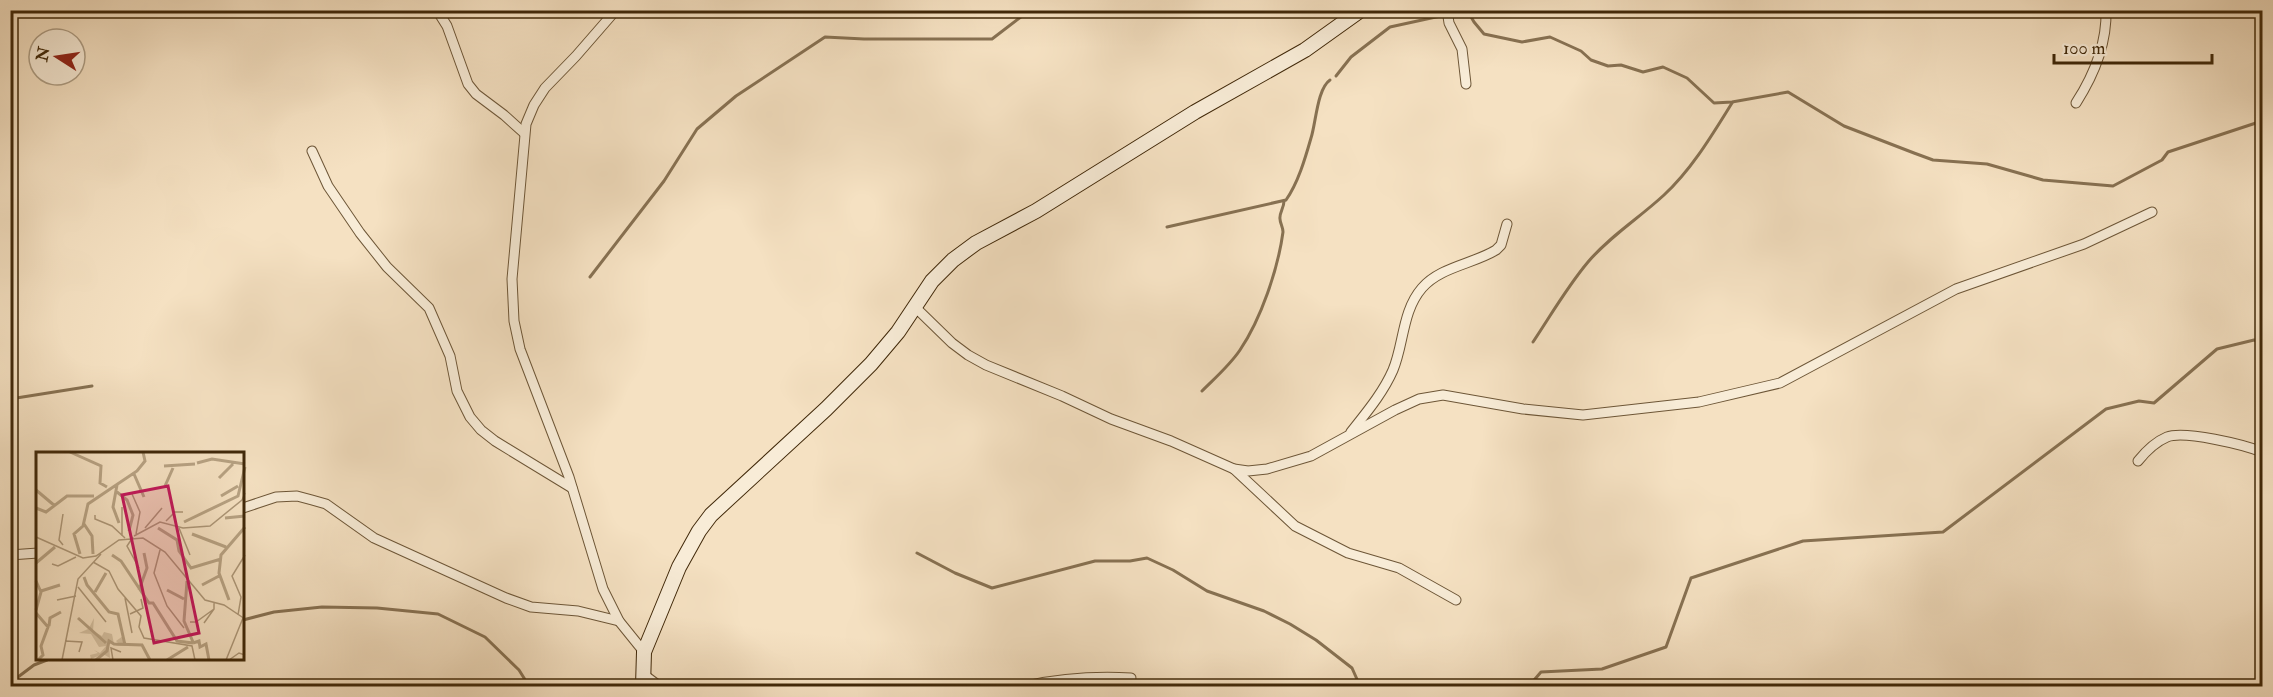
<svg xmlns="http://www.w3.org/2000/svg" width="2273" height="697" viewBox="0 0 2273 697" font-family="'IM FELL Double Pica',serif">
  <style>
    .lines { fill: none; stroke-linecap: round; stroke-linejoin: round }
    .stream { stroke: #877152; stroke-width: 3 }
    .street-casing { stroke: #6d5637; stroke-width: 11 }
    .secondary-casing { stroke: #402809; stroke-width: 16 }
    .street { stroke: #f8ecd7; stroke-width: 9 }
    .secondary { stroke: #f8ecd7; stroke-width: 14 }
    .inset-river { fill: none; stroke: #b7a283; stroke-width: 3 }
    .inset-road { fill: none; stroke: #ad9778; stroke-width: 1.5 }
    .view { fill: #c2185b; fill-opacity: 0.15; stroke: #c2185b; stroke-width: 3 }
    .inset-edge { fill: none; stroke: #402809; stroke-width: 3 }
  </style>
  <rect width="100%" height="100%" fill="#f5e1c2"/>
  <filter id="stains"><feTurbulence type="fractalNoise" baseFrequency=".00333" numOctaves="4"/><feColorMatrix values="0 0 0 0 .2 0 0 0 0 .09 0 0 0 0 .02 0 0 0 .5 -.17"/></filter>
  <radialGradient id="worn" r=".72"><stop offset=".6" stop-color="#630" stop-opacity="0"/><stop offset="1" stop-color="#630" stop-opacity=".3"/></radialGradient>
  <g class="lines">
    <g class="stream">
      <path d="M 1467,10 L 1474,22 L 1484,34 L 1522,42 L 1550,37 L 1581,51 L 1591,60 L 1608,66 L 1621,65 L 1643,72 L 1663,67 L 1687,78 L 1714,103 L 1732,102 L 1788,92 L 1844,126 L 1914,153 L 1933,160 L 1987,164 L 2043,180 L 2113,186 L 2162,160 L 2168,152 L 2262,121"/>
      <path d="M 1450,14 L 1464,10"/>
      <path d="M 1336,76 L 1351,57 L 1390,27 L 1445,15"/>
      <path d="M 1167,227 L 1286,200 C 1298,183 1305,159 1311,138 C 1316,123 1317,89 1330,80"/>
      <path d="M 590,277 L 664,181 L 697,129 L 736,96 L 825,37 L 864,39 L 992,39 L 1030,10"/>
      <path d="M 1533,342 C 1551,315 1567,287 1588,262 C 1610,236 1638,219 1664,195 C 1692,169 1712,135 1732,103"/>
      <path d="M 1202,391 C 1215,378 1230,365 1240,350 C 1261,319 1278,269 1283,232 C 1283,227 1280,223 1280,219 C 1279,213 1284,208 1284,201"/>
      <path d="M 10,399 L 92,386"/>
      <path d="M 917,553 L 955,573 L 992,588 L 1095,561 L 1130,561 L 1147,558 L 1173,570 L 1207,591 L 1264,611 L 1290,624 L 1316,640 L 1352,668 L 1360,686"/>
      <path d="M 243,620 L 274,612 L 322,607 L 377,608 L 438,614 L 485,637 L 519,670 L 529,686"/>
      <path d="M 10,683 L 34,665 L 47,660"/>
      <path d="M 1529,686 L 1541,672 L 1602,669 L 1666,647 L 1691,578 L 1803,541 L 1943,532 L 2106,409 L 2139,401 L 2154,403 L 2217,349 L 2254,340 L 2262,343"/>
    </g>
    <defs>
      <g id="street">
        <path d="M 437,10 L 447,26 L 468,84 L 476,94 L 504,115 L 524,133"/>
        <path d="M 616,10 L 576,56 L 545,88 L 534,105 L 526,124 L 512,279 L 514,321 L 520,349 L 569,477 L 603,589 L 619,621 L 644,652"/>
        <path d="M 1447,10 L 1449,23 L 1462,49 L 1466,84"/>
        <path d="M 2076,103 C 2094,75 2107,44 2106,10"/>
        <path d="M 312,151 L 328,186 L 360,233 L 387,267 L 429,308 L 450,356 L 457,391 L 470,417 L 481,430 L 495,441 L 572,488"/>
        <path d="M 915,307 L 952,343 L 968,355 L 986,365 L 1062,396 L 1111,419 L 1171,441 L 1234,469 L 1248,471 L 1267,469 L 1311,456 L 1395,410 L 1419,399 L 1443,395 L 1523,409 L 1583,415 L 1699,402 L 1780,383 L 1956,289 L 2084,244 L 2152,212"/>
        <path d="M 1351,432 C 1366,413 1383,393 1393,370 C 1404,344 1402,311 1422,288 C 1440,267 1473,264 1496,250 L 1501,245 L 1507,224"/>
        <path d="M 2138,461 C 2146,451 2155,442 2167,437 C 2184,430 2245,445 2262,452"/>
        <path d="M 1234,469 L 1295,526 L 1348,553 L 1399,568 L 1456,600"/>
        <path d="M 243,508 L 276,497 L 297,496 L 312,500 L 326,504 L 374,538 L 506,598 L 531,607 L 578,611 L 619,621"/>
        <path d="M 10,555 L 38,553"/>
        <path d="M 643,674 L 659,686"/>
        <path d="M 1026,686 C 1062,678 1094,676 1131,678"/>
      </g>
      <path id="secondary" d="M 643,686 L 644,652 L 679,567 L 699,531 L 711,515 L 826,409 L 871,364 L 898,332 L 932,281 L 953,260 L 976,243 L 1036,211 L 1195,112 L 1305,50 L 1361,10"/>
    </defs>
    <use href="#street" class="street-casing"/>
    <use href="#secondary" class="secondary-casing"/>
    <use href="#street" class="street"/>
    <use href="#secondary" class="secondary"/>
  </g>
  <g transform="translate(36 452)">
    <rect width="208" height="208" fill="#f5e1c2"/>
    <path d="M 41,165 L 53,176 L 58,166 L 57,179 L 66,184 L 68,180 L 76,182 L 78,192 L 83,192 L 80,189 L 87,184 L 90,194 L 82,194 L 73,191 L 74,206 L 67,202 L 55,207 L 54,203 L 62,201 L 58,198 L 64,201 L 70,194 L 63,195 L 55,182 L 43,181 L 52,177 Z" fill="#d6c2a3"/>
    <path class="inset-river" d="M 34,0 L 65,14 L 64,31 L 71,35M 161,11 L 176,7 L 209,12M 128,14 L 159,12M 98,22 L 108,45M 183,26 L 197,12M 81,33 L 77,55 L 83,71M 129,34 L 137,16M 0,38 L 19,54M 81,40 L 91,48 L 97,63 L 93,79M 185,44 L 202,34M 0,56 L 10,60 L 31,44 L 58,44M 189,66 L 209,64M 148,70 L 202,44 L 209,15M 48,72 L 56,84 L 57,102M 122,76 L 141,88 L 143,99 L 155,116 L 185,107M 156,82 L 190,95M 44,102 L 38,82 L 47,74 L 52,52 L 101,19 L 109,9 L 107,0M 76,103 L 85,109 L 113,151 L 117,151 L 141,189 L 157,191M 0,111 L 19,95M 48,125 L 51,133 L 73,160 L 82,162 L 89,193M 0,129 L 5,140 L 0,158M 151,129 L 148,169 L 157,190M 166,133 L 183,124M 103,138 L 111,116 L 108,101M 131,138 L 148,147M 5,139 L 24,133M 59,140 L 70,121M 193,148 L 183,121 L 185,103 L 209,75M 0,161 L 12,175 L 5,194 L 7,203 L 2,208M 42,166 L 70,191M 13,174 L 14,166 L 25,160M 157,191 L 163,189 L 164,195 L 170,192 L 173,208M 60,208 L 71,199 L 73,189 L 78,192 L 106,193 L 114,208M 131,208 L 152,195"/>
    <path class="inset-road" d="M 96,42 L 104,60 L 100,82M 86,55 L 86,84M 27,62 L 23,88 L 27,93M 59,63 L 59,67 L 76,74 L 89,86M 130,69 L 139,60 L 147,60M 109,76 L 126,56M 143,76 L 154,103M 98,84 L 124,70 L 147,76 L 174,74 L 206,48 L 209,41M 0,85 L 47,106 L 60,104 L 83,88 L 107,86 L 129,100 L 169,148 L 188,153 L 209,167M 97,85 L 91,94 L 103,116M 124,98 L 118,121 L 131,154 L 148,176M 57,110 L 73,119 L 82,137 L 105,164 L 103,175 L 108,186 L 156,194 L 159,208M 16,112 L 22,114 L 40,105M 42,135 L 70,170M 89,146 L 96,181M 21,148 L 40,144M 94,162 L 107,156 L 105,147M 202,163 L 205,145 L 196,124 L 209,103M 154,170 L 160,170 L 178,157M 168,171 L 178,157 L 178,151M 29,189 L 46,190 L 43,200M 26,208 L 42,127 L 65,102M 77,208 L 75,196 L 85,200M 190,208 L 207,166M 193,208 L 203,201 L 209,203"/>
    <path class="view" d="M 132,34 L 163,181 L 118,191 L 86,43 Z"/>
    <rect width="208" height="208" class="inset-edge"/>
  </g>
  <rect width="2273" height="697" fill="none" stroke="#f5e1c2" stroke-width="36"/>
  <rect x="12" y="12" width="2249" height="673" fill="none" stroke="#402809" stroke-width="3"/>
  <rect x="18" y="18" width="2237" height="661" fill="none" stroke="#402809" stroke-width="1.5"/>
  <g transform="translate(57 57) rotate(282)"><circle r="28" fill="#f8ecd7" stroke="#ae9e85" stroke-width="1.5"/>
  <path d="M0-4.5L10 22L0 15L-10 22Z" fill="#8f2418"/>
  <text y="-9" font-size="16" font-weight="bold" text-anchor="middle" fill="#402809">N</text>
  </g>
  <path d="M2054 54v9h158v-9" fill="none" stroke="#402809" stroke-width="3"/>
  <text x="2063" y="54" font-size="18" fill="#402809" stroke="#f8ecd7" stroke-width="4.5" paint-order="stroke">100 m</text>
  <rect width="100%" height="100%" filter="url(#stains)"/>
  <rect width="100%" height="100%" fill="url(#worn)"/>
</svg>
